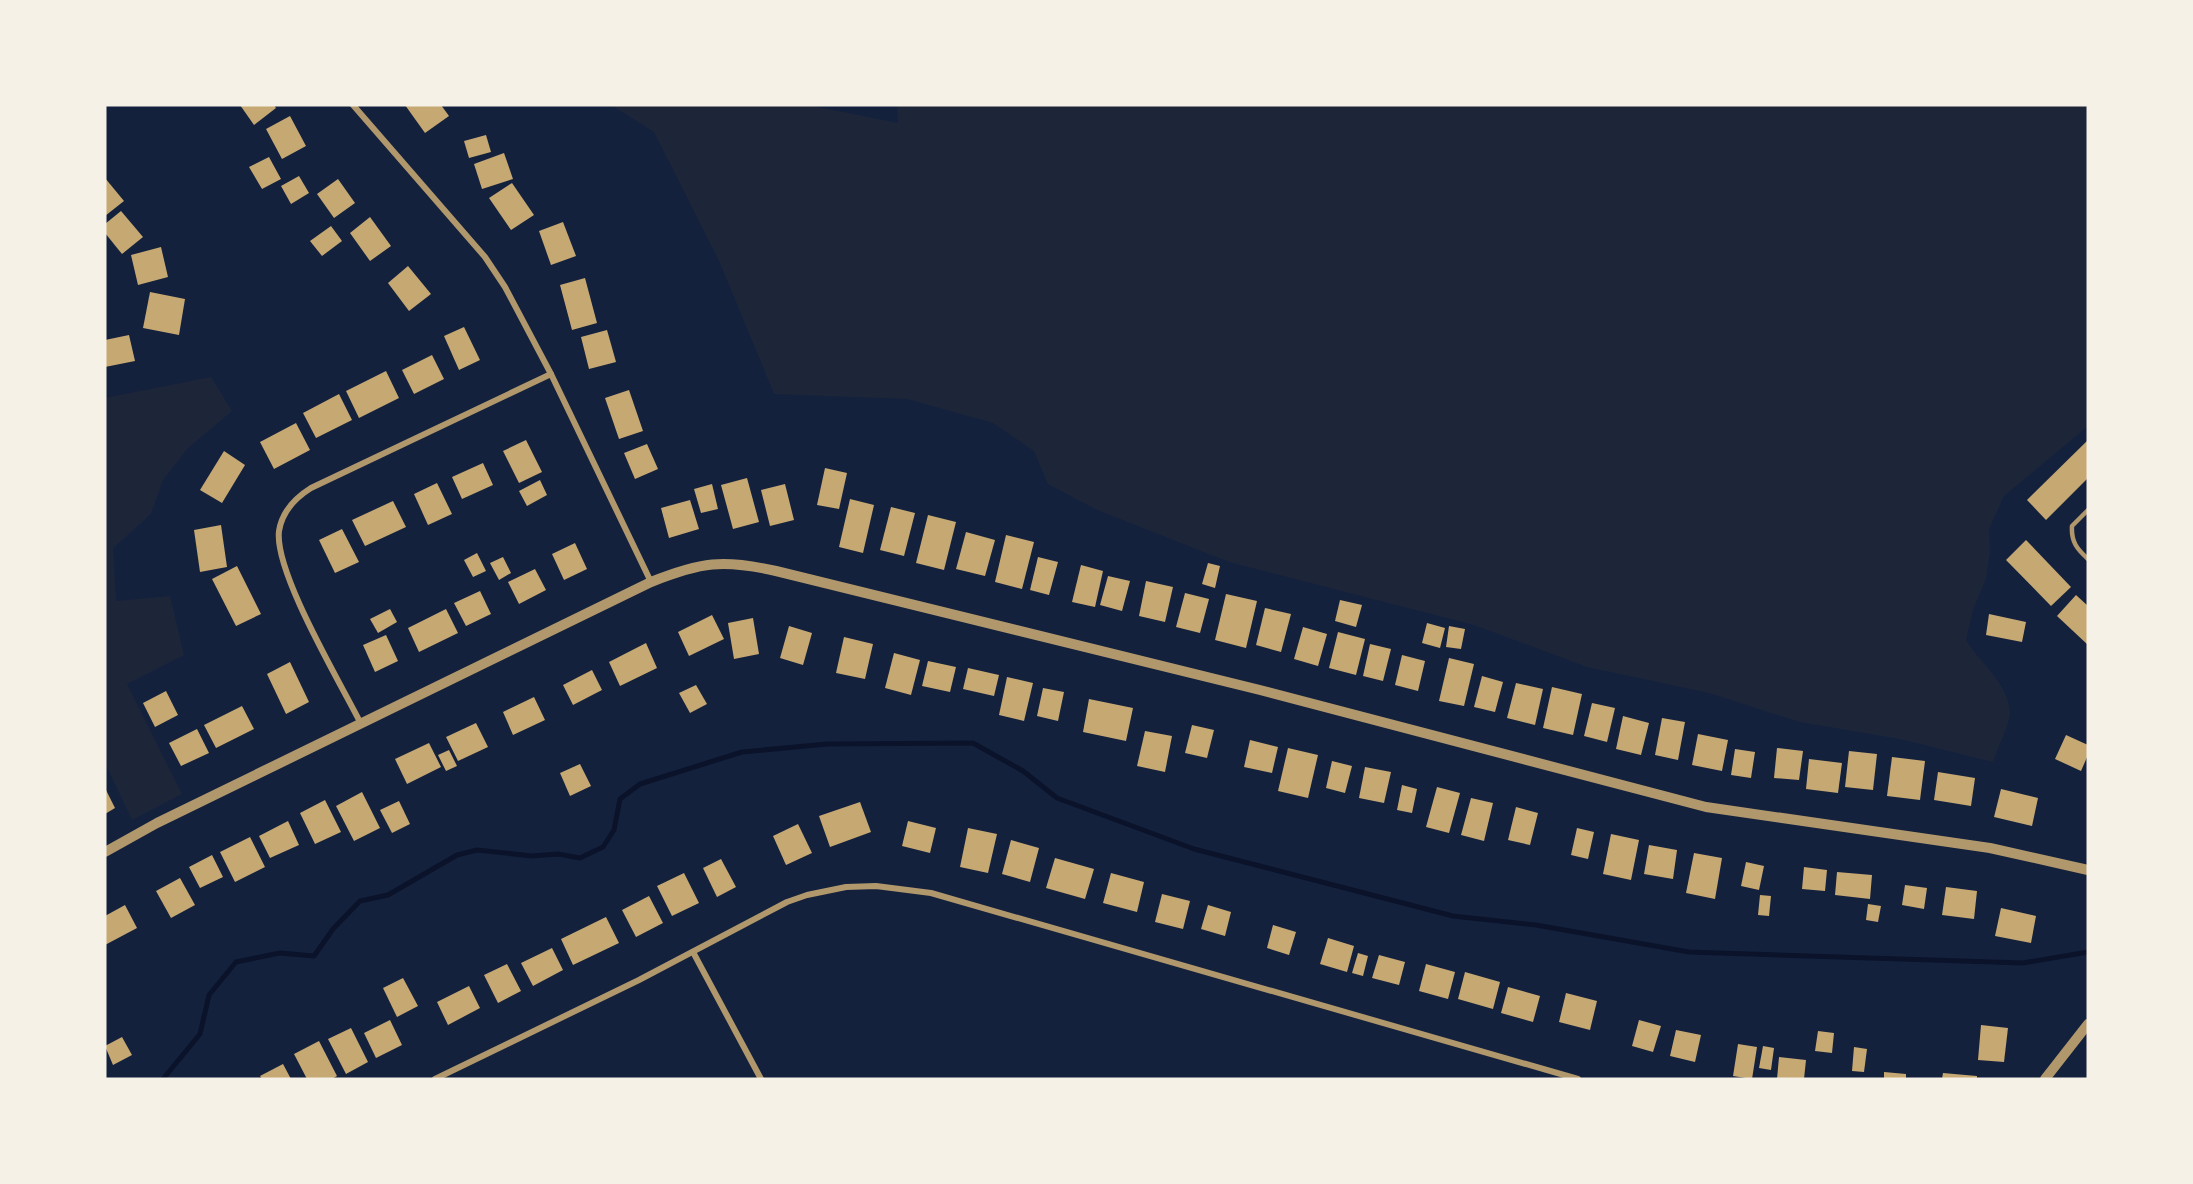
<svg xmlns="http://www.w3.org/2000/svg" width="2193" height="1184" viewBox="0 0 2193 1184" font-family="'Crimson Pro',serif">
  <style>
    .green { fill: #1d2539 }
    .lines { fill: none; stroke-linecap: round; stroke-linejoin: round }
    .stream { stroke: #0b132b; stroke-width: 5 }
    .building { fill: #c6a872 }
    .service { stroke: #b1986c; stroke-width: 4.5 }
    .minor { stroke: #b1986c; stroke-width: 6 }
    .tertiary { stroke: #b1986c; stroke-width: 10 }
  </style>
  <rect width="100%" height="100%" fill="#14213d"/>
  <g class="green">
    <path d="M 611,105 L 808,105 L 898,123 L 897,105 L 2088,105 L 2088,426 L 2004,496 L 1989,529 L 1990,552 L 1986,579 L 1973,610 L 1966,640 C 1980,663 2008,683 2010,712 C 2010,723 1997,750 1993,762 L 1905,740 L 1800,722 L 1709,693 L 1587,667 L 1474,625 L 1229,562 L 1095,509 L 1048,484 L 1034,451 L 993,423 L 907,399 L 774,394 L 720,263 L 654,132 Z"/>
    <path d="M 211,377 L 232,411 L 188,448 L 163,480 L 151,514 L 113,548 L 116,601 L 170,596 L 184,655 L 127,684 L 182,794 L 132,820 L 105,763 L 105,398 Z"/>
  </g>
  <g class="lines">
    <path class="stream" d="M 163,1079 L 200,1034 L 209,995 L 236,962 L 280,953 L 314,956 L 333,929 L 360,901 L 388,895 L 457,855 L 477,850 L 532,856 L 558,854 L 580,858 L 603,847 L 614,830 L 620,799 L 640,784 L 742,752 L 827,744 L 973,743 L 1023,771 L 1057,798 L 1194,849 L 1453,916 L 1536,925 L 1689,952 L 2023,963 L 2088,952"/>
  </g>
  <g class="building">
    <path d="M 240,105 L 274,105 L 276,108 L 254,125 Z"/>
    <path d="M 405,105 L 441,105 L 449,116 L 425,133 Z"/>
    <path d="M 290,116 L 306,146 L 282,159 L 266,129 Z"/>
    <path d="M 486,135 L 491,152 L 469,158 L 464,141 Z"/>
    <path d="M 504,153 L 513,179 L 482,189 L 474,164 Z"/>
    <path d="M 269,157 L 281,179 L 262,189 L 249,167 Z"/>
    <path d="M 299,176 L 309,193 L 291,204 L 281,186 Z"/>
    <path d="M 105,178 L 124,201 L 105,216 Z"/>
    <path d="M 338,179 L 355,203 L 334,218 L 317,194 Z"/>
    <path d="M 512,183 L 534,215 L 511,230 L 489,198 Z"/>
    <path d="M 121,211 L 143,237 L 122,254 L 105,233 L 105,224 Z"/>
    <path d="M 370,217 L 391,246 L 370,261 L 350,233 Z"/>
    <path d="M 563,222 L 576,256 L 551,265 L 539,231 Z"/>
    <path d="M 331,226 L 342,241 L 322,256 L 310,241 Z"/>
    <path d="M 161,247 L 168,277 L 138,285 L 131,255 Z"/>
    <path d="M 408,266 L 431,294 L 409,311 L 388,283 Z"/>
    <path d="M 585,278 L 597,323 L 572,330 L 560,285 Z"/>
    <path d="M 150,292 L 185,299 L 179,335 L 143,328 Z"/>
    <path d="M 464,327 L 480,360 L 459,370 L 444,336 Z"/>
    <path d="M 607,330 L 616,362 L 589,369 L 581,337 Z"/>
    <path d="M 129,335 L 135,361 L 105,367 L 105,340 Z"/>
    <path d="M 432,355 L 444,379 L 414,394 L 402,370 Z"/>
    <path d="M 386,371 L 399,398 L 359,418 L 346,391 Z"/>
    <path d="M 629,390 L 643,431 L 619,439 L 605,398 Z"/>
    <path d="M 339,394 L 352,420 L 316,438 L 303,413 Z"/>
    <path d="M 296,423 L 310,450 L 274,469 L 260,442 Z"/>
    <path d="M 526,440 L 542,472 L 519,483 L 503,451 Z"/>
    <path d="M 2088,440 L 2088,478 L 2046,520 L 2027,500 Z"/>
    <path d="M 647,444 L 658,469 L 635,479 L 624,453 Z"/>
    <path d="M 224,451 L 245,465 L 222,503 L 200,490 Z"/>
    <path d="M 483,463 L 493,485 L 462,499 L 452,477 Z"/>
    <path d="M 825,468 L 847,473 L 839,509 L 817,505 Z"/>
    <path d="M 747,478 L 759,522 L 733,529 L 721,485 Z"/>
    <path d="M 540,480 L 547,495 L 527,506 L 519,491 Z"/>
    <path d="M 437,483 L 452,514 L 428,525 L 414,494 Z"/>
    <path d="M 712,484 L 718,509 L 701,513 L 694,489 Z"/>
    <path d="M 785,484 L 794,520 L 770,526 L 761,490 Z"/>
    <path d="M 850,499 L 874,505 L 863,553 L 839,547 Z"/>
    <path d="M 690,500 L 699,529 L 669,538 L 661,508 Z"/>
    <path d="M 393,501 L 406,527 L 365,546 L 352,520 Z"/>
    <path d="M 891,507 L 915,513 L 904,556 L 880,550 Z"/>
    <path d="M 928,515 L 956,522 L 944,570 L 916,563 Z"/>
    <path d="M 221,525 L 227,567 L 200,572 L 194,530 Z"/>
    <path d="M 342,529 L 359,562 L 335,573 L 319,540 Z"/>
    <path d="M 966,532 L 995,540 L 985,576 L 956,569 Z"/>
    <path d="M 1006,535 L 1034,542 L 1022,589 L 995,582 Z"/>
    <path d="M 2026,540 L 2071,587 L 2051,606 L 2006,560 Z"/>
    <path d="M 575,543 L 587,569 L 564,580 L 552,554 Z"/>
    <path d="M 477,553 L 486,571 L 473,577 L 464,560 Z"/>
    <path d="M 503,557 L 511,573 L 499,580 L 490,563 Z"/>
    <path d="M 1038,557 L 1058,562 L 1049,595 L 1030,590 Z"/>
    <path d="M 1208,563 L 1220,566 L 1215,588 L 1202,584 Z"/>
    <path d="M 1081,565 L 1103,571 L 1095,607 L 1072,602 Z"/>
    <path d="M 237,566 L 261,614 L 236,626 L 212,579 Z"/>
    <path d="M 535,569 L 546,590 L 519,604 L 508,582 Z"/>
    <path d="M 1108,576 L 1130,581 L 1122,611 L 1100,605 Z"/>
    <path d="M 1146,581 L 1173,587 L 1165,622 L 1139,616 Z"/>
    <path d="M 480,591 L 491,614 L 466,626 L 454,603 Z"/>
    <path d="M 1185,593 L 1209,599 L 1200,633 L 1176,627 Z"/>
    <path d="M 1226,594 L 1257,601 L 1246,648 L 1215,640 Z"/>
    <path d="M 2076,595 L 2088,606 L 2088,645 L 2057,616 Z"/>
    <path d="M 1340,600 L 1362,605 L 1356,627 L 1335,621 Z"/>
    <path d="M 1265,608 L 1291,614 L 1281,652 L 1256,645 Z"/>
    <path d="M 390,609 L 397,622 L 378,633 L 370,619 Z"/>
    <path d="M 446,609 L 458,633 L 419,652 L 408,628 Z"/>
    <path d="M 1989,614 L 2026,622 L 2022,642 L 1986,635 Z"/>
    <path d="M 712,615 L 724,639 L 689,656 L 678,632 Z"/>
    <path d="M 753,618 L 759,654 L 734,659 L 728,623 Z"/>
    <path d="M 1427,623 L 1445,628 L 1440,648 L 1422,643 Z"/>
    <path d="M 789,626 L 812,633 L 803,665 L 780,658 Z"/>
    <path d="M 1449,626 L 1465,629 L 1461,649 L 1446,647 Z"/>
    <path d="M 1303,627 L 1327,634 L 1318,666 L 1294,659 Z"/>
    <path d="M 1338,632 L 1365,639 L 1356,675 L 1329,668 Z"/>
    <path d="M 386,635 L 398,661 L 375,672 L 363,645 Z"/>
    <path d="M 844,637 L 873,644 L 865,679 L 836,673 Z"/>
    <path d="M 646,643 L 657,668 L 620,686 L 609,662 Z"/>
    <path d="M 1370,644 L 1391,649 L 1383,681 L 1363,676 Z"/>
    <path d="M 894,653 L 920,660 L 911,695 L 885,688 Z"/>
    <path d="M 1402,655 L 1425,661 L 1418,691 L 1395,685 Z"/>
    <path d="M 1449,658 L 1474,664 L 1464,706 L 1439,701 Z"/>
    <path d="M 928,661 L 956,667 L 950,692 L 922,686 Z"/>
    <path d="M 290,662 L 309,702 L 286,714 L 267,674 Z"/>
    <path d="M 968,668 L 999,675 L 994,696 L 963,689 Z"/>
    <path d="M 592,670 L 602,690 L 573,705 L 563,685 Z"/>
    <path d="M 1482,676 L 1503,682 L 1495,712 L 1474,707 Z"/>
    <path d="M 1007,677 L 1033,683 L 1024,721 L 999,715 Z"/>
    <path d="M 1516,683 L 1543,689 L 1535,725 L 1507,718 Z"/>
    <path d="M 696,685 L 707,704 L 690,713 L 679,693 Z"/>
    <path d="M 1552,687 L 1582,694 L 1573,735 L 1543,728 Z"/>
    <path d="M 1043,688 L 1064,692 L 1058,721 L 1037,716 Z"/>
    <path d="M 166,691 L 178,715 L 155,727 L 143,703 Z"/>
    <path d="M 534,697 L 545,720 L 513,735 L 503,712 Z"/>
    <path d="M 1089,699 L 1133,708 L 1126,741 L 1083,732 Z"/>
    <path d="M 1592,703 L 1615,708 L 1607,742 L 1584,736 Z"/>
    <path d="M 242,706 L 254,729 L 216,748 L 204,725 Z"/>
    <path d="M 1623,716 L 1649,723 L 1641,755 L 1616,749 Z"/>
    <path d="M 1662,718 L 1685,722 L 1678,760 L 1655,755 Z"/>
    <path d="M 476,723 L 488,747 L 458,761 L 446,737 Z"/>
    <path d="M 1192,725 L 1214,730 L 1207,758 L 1185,753 Z"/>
    <path d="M 197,729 L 209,753 L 181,766 L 169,743 Z"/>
    <path d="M 1145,731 L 1172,736 L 1165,772 L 1137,766 Z"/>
    <path d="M 1698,734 L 1728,740 L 1722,771 L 1692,765 Z"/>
    <path d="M 2066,735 L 2088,745 L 2088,755 L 2081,771 L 2055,759 Z"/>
    <path d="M 1250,740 L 1278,747 L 1272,773 L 1244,767 Z"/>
    <path d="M 429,743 L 441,767 L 407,784 L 395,759 Z"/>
    <path d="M 1288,748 L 1318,755 L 1308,798 L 1278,791 Z"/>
    <path d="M 1777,748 L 1803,751 L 1799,780 L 1774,778 Z"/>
    <path d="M 1735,749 L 1755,752 L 1751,778 L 1731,775 Z"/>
    <path d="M 449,750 L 457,766 L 446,771 L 438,755 Z"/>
    <path d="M 1849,751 L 1877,754 L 1873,790 L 1845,787 Z"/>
    <path d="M 1892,757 L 1925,761 L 1920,800 L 1887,796 Z"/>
    <path d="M 1809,759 L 1842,763 L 1838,793 L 1806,789 Z"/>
    <path d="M 1332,761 L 1352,766 L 1345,793 L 1326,788 Z"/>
    <path d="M 580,764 L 591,786 L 570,796 L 560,773 Z"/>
    <path d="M 1365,767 L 1391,772 L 1384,803 L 1359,798 Z"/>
    <path d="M 1938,772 L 1975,778 L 1971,806 L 1934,800 Z"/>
    <path d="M 1402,785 L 1417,789 L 1412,813 L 1397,810 Z"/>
    <path d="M 1437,787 L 1460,793 L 1449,833 L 1426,827 Z"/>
    <path d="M 105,788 L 115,808 L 105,814 Z"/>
    <path d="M 2001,789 L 2038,798 L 2032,826 L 1994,817 Z"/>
    <path d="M 362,792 L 380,828 L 354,841 L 336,806 Z"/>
    <path d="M 1471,798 L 1493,803 L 1484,841 L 1461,835 Z"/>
    <path d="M 325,800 L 341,832 L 315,844 L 300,813 Z"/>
    <path d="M 399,801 L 410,824 L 392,833 L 380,810 Z"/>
    <path d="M 860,802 L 871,832 L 830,847 L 819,816 Z"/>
    <path d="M 1516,807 L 1538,813 L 1530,845 L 1508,840 Z"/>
    <path d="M 288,821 L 299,845 L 270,858 L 259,836 Z"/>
    <path d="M 908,821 L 936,828 L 930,853 L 902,846 Z"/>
    <path d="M 798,824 L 812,853 L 786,865 L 773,836 Z"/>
    <path d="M 968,828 L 997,834 L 988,873 L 960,867 Z"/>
    <path d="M 1577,828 L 1594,832 L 1588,859 L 1571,855 Z"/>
    <path d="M 1611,834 L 1639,840 L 1631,880 L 1603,874 Z"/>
    <path d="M 250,837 L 265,867 L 235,882 L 220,852 Z"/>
    <path d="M 1011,840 L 1039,848 L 1030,882 L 1002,874 Z"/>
    <path d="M 1649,845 L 1677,850 L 1673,879 L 1644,874 Z"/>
    <path d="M 1694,853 L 1722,858 L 1715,899 L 1686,893 Z"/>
    <path d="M 212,855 L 223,877 L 200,888 L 189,867 Z"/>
    <path d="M 1055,858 L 1094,869 L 1085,899 L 1046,888 Z"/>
    <path d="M 721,859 L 736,887 L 717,897 L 703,868 Z"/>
    <path d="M 1746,862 L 1764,866 L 1759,890 L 1741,886 Z"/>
    <path d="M 1804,867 L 1827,870 L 1825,891 L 1802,889 Z"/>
    <path d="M 1837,872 L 1872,875 L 1870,899 L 1835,895 Z"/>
    <path d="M 684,873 L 699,903 L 672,916 L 657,886 Z"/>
    <path d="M 1111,873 L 1144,882 L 1137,912 L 1103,903 Z"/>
    <path d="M 180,878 L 195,905 L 171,918 L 156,891 Z"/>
    <path d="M 1905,885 L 1927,888 L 1924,909 L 1902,905 Z"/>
    <path d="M 1946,887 L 1977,891 L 1974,919 L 1942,915 Z"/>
    <path d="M 1162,894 L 1190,901 L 1183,929 L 1155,922 Z"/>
    <path d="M 1760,895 L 1771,896 L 1769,916 L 1758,915 Z"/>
    <path d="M 649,896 L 663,923 L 636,937 L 622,910 Z"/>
    <path d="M 1868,904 L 1881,906 L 1878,922 L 1866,920 Z"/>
    <path d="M 125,905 L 137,928 L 105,945 L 105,916 Z"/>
    <path d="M 1208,905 L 1231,912 L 1225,936 L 1201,929 Z"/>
    <path d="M 2001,908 L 2036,916 L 2031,943 L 1995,936 Z"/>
    <path d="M 606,917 L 619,943 L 573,965 L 561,939 Z"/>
    <path d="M 1273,925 L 1296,932 L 1289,955 L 1267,948 Z"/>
    <path d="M 1328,938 L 1354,946 L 1347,972 L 1320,964 Z"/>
    <path d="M 552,948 L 563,970 L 533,986 L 521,963 Z"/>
    <path d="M 1358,953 L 1368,956 L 1363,976 L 1352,973 Z"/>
    <path d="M 1379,955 L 1405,962 L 1399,985 L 1372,978 Z"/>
    <path d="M 507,964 L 521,991 L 498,1003 L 484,975 Z"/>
    <path d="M 1426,964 L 1455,972 L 1448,999 L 1419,991 Z"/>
    <path d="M 1465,972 L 1500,982 L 1493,1009 L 1458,999 Z"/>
    <path d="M 403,978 L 418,1006 L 397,1017 L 383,988 Z"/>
    <path d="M 469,986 L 480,1008 L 448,1025 L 437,1002 Z"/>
    <path d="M 1508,987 L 1540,996 L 1533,1022 L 1501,1013 Z"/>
    <path d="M 1566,993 L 1597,1001 L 1590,1030 L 1559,1022 Z"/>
    <path d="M 390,1020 L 402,1045 L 376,1058 L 364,1033 Z"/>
    <path d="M 1639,1020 L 1661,1026 L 1653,1052 L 1632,1046 Z"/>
    <path d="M 1981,1025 L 2008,1028 L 2004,1062 L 1978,1060 Z"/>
    <path d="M 351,1028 L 368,1062 L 346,1074 L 328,1039 Z"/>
    <path d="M 1676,1030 L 1701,1035 L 1695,1062 L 1670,1056 Z"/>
    <path d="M 1818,1031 L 1834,1033 L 1832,1053 L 1815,1051 Z"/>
    <path d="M 122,1037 L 132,1055 L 113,1065 L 105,1046 Z"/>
    <path d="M 319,1041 L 337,1076 L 332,1079 L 307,1079 L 294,1054 Z"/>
    <path d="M 1738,1044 L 1757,1047 L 1752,1079 L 1733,1076 Z"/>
    <path d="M 1763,1046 L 1774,1048 L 1771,1070 L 1759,1068 Z"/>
    <path d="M 1854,1047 L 1867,1049 L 1864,1072 L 1852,1071 Z"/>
    <path d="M 1779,1057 L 1806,1060 L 1804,1079 L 1777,1079 Z"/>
    <path d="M 283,1064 L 291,1079 L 262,1079 L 260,1076 Z"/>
    <path d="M 1884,1072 L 1906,1074 L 1906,1079 L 1884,1079 Z"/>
    <path d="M 1943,1073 L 1977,1076 L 1977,1079 L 1942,1079 Z"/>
  </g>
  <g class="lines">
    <path class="service" d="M 2088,510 L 2072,526 C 2071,542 2077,549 2088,559"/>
    <g class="minor">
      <path d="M 353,105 L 485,257 L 505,287 L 551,374 L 651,582"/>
      <path d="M 361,724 C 340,682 274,572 279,531 C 282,512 295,498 311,488 L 551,374"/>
      <path d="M 693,952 L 761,1079"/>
      <path d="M 435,1079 L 639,980 L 787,902 L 807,895 L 846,887 L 876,886 L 931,893 L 1578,1079"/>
    </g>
    <g class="tertiary">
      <path d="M 105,852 L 157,823 L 651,582 C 701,562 723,559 776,571 L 1260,690 L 1706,807 L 1990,848 L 2088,870"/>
      <path d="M 2045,1079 L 2088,1024"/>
    </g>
  </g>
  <rect width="2193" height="1184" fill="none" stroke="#f6f1e7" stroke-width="213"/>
</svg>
